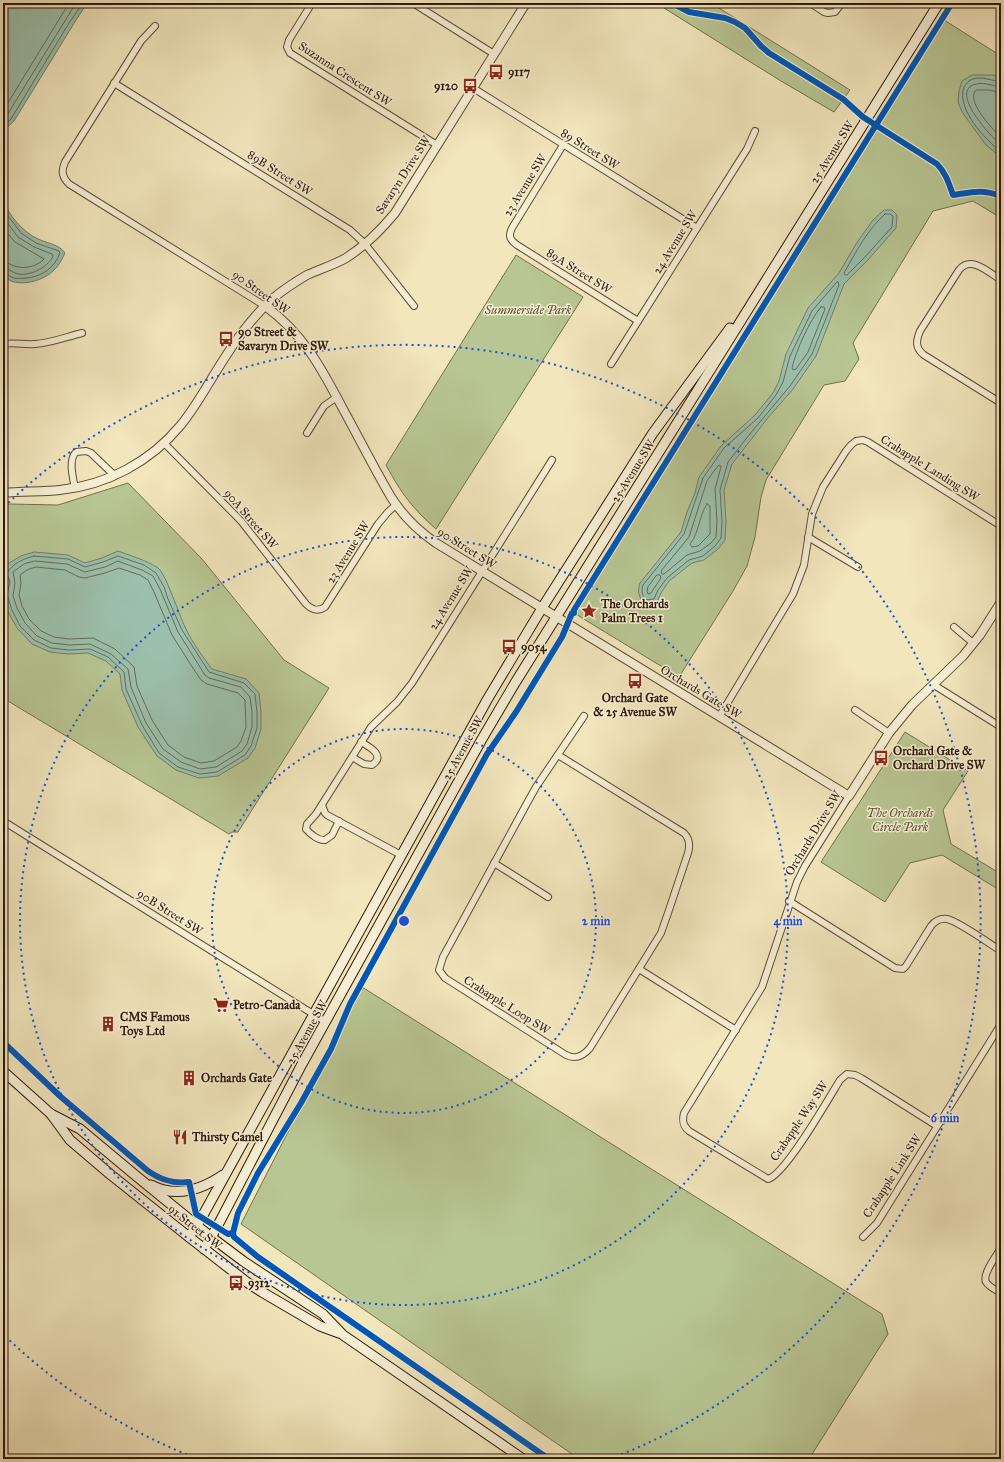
<svg xmlns="http://www.w3.org/2000/svg" width="1004" height="1462" viewBox="0 0 1004 1462" font-family="'IM FELL Great Primer',serif">
  <style>
    .green { fill: #b8c693; stroke: #73704e }
    .water { fill: #9cc0ac; stroke: #707d6b }
    .lines { fill: none; stroke-linecap: round; stroke-linejoin: round }
    .shore { stroke: #656c5a; stroke-width: 1 }
    .minor-casing { stroke: #5f4c36; stroke-width: 8 }
    .tertiary-casing { stroke: #5f4c36; stroke-width: 10 }
    .secondary-casing { stroke: #2e1909; stroke-width: 11 }
    .minor { stroke: #f7efd4; stroke-width: 6 }
    .tertiary { stroke: #f7efd4; stroke-width: 8 }
    .secondary { stroke: #f7efd4; stroke-width: 9 }
    .cycleway-casing { stroke: #f7efd4; stroke-width: 8 }
    .cycleway { stroke: #0057b8; stroke-width: 6 }
    .ring { fill: none; stroke: #1d4ed8; stroke-width: 2; stroke-dasharray: 2 4 }
    .labels { text-anchor: middle; dominant-baseline: central; stroke-width: 3; stroke-linejoin: round; paint-order: stroke }
    .poi-label { font-size: 12px; font-weight: bold; fill: #2e1909; stroke: #f7efd4; text-anchor: start }
    .street-label { font-size: 12px; fill: #2e1909; stroke: #f7efd4 }
    .park-label { font-size: 12px; font-style: italic; fill: #574d32; stroke: #f7efd4 }
    .centre { fill: #1d4ed8; stroke: #f7efd4; stroke-width: 2 }
    .ring-label { font-size: 12px; text-anchor: middle; font-weight: bold; fill: #1d4ed8; stroke: #f7efd4; stroke-width: 3; stroke-linejoin: round; paint-order: stroke }
  </style>
  <rect width="100%" height="100%" fill="#f2e6bd"/>
  <filter id="stains"><feTurbulence type="fractalNoise" baseFrequency=".005" numOctaves="4"/><feColorMatrix values="0 0 0 0 .2 0 0 0 0 .09 0 0 0 0 .02 0 0 0 .5 -.17"/></filter>
  <radialGradient id="worn" r=".72"><stop offset=".6" stop-color="#630" stop-opacity="0"/><stop offset="1" stop-color="#630" stop-opacity=".3"/></radialGradient>
  <g class="green">
    <path d="M 656,3 L 711,3 L 850,90 L 834,112 L 781,81 Z"/>
    <path d="M 944,20 L 1001,56 L 1001,218 L 973,201 L 933,211 L 853,343 L 859,359 L 845,381 L 824,385 L 766,480 L 761,497 L 755,537 L 747,566 L 733,591 L 679,677 L 582,618 L 576,614 L 575,611 Z"/>
    <path d="M 516,255 L 583,297 L 436,529 C 412,508 401,493 386,465 Z"/>
    <path d="M 128,483 L 202,559 L 284,660 L 329,688 L 238,832 L 232,832 L 229,834 L 3,698 L 3,505 L 10,504 L 58,505 Z"/>
    <path d="M 905,732 L 968,771 L 943,810 L 951,844 L 1001,874 L 1001,891 L 942,855 L 910,863 L 885,902 L 821,862 Z"/>
    <path d="M 362,987 L 882,1314 L 888,1334 L 809,1459 L 579,1459 L 241,1224 Z"/>
  </g>
  <g class="water">
    <path d="M 3,3 L 87,3 L 73,25 L 14,121 L 3,131 Z"/>
    <path d="M 972,75 L 993,75 L 1001,78 L 1001,157 L 986,145 L 962,112 L 958,102 L 959,91 L 962,81 Z"/>
    <path d="M 3,200 C 9,216 23,232 38,239 C 46,243 59,244 65,253 C 62,259 59,266 53,271 C 44,280 26,285 14,282 C 10,281 6,278 3,276 Z"/>
    <path d="M 884,210 L 892,210 L 897,215 L 896,228 L 867,261 L 844,284 L 816,356 L 793,389 L 767,419 L 732,464 L 724,490 L 726,522 L 725,540 L 718,549 L 704,560 L 692,563 L 669,581 L 661,593 L 657,602 L 647,605 C 639,599 637,593 640,583 L 681,532 L 687,512 L 695,493 L 699,477 L 721,446 L 755,415 L 773,393 L 779,381 L 786,354 L 808,308 L 839,273 L 856,244 L 873,220 Z"/>
    <path d="M 118,551 C 131,556 146,560 158,568 C 166,574 179,615 185,627 C 192,642 202,656 212,669 L 246,679 L 259,693 L 261,712 L 261,729 L 255,748 L 248,758 L 218,776 L 199,778 L 176,770 L 157,756 L 138,727 L 122,690 L 120,674 L 106,661 L 88,653 L 68,654 L 50,652 L 32,644 L 17,628 L 8,612 L 4,596 L 7,582 L 3,571 L 9,563 L 21,556 L 34,552 L 68,555 L 85,563 L 102,558 Z"/>
  </g>
  <g class="lines">
    <g class="shore">
      <path d="M 1001,82 C 993,81 982,76 973,79 C 969,80 966,84 964,87 C 956,109 985,139 1001,152"/>
      <path d="M 1001,87 C 993,86 982,81 973,85 C 951,94 992,138 1001,145"/>
      <path d="M 1001,93 L 990,90 L 976,90 C 966,101 990,125 997,134 L 1001,138"/>
      <path d="M 3,111 L 69,3"/>
      <path d="M 3,119 L 7,115 L 76,3"/>
      <path d="M 3,126 L 11,119 L 69,23 L 83,3"/>
      <path d="M 3,209 L 21,233 L 36,243 L 59,251 L 60,253 C 54,268 43,276 27,278 C 23,278 18,279 14,278 C 10,277 8,274 3,273"/>
      <path d="M 885,214 L 890,214 L 893,216 L 892,227 L 864,258 L 847,275 L 845,275 L 844,273 C 856,252 867,230 885,214 Z"/>
      <path d="M 3,217 L 18,237 L 34,247 L 52,254 L 53,256 C 48,268 27,278 15,273 C 10,271 8,268 3,268"/>
      <path d="M 3,228 L 15,242 L 44,259 C 39,265 27,269 19,267 C 13,267 9,262 3,262"/>
      <path d="M 838,282 L 839,285 L 812,354 L 790,386 L 749,435 L 728,462 L 720,490 L 722,522 L 721,538 L 715,546 L 703,556 L 689,560 L 667,578 L 658,590 L 654,599 L 647,600 C 642,596 641,591 643,585 L 684,534 L 703,478 L 724,448 L 758,418 L 776,395 L 783,382 L 790,356 L 812,311 L 836,283 Z"/>
      <path d="M 821,307 L 824,307 L 825,309 L 808,352 L 796,369 L 793,370 L 792,368 C 796,350 810,320 821,307 Z"/>
      <path d="M 718,466 L 720,465 L 721,467 L 715,489 L 717,522 L 716,537 L 711,543 L 700,551 L 687,555 L 664,574 L 662,574 L 661,571 L 689,537 L 707,481 Z"/>
      <path d="M 707,504 L 710,506 L 710,534 L 698,546 L 692,547 L 690,544 C 699,533 699,516 707,504 Z"/>
      <path d="M 34,556 L 68,559 L 85,567 L 103,562 L 118,556 L 144,565 L 156,573 L 164,587 L 168,599 L 182,630 L 209,672 L 244,683 L 255,694 L 257,712 L 257,728 L 251,746 L 245,755 L 217,772 L 200,774 L 178,767 L 159,753 L 142,725 L 126,689 L 124,672 L 108,657 L 90,649 L 69,650 L 51,648 L 34,640 L 20,626 L 12,610 L 7,595 L 10,582 L 7,573 C 13,563 23,559 34,556 Z"/>
      <path d="M 35,561 L 67,564 L 85,572 L 105,567 L 118,561 L 142,570 L 153,576 L 160,589 L 178,632 L 205,675 L 209,678 L 241,687 L 250,697 L 252,712 L 252,727 L 247,744 L 242,751 L 216,767 L 200,769 L 181,762 L 163,749 L 146,723 L 131,687 L 128,669 L 111,654 L 90,644 L 69,645 L 52,643 L 37,636 L 25,623 L 17,608 L 13,596 L 15,583 L 13,572 L 24,564 Z"/>
      <path d="M 36,567 L 65,570 L 79,577 L 85,578 L 105,573 L 119,568 L 140,575 L 148,580 L 154,592 L 172,635 L 191,665 L 201,680 L 207,684 L 238,693 L 245,700 L 246,727 L 241,741 L 237,747 L 214,761 L 201,763 L 184,757 L 168,745 L 152,720 L 137,686 L 134,667 L 115,649 L 93,638 L 69,639 L 54,637 L 41,631 L 29,619 L 22,606 L 19,595 L 21,583 L 20,575 L 27,570 Z"/>
      <path d="M 657,575 L 660,575 L 661,578 L 651,593 L 648,594 L 647,591 L 648,587 Z"/>
    </g>
    <defs>
      <g id="minor">
        <path d="M 312,3 L 289,40 L 287,47 L 290,53 L 437,145"/>
        <path d="M 413,3 L 494,54"/>
        <path d="M 810,3 L 824,12 L 828,13 L 835,12 L 842,3"/>
        <path d="M 155,26 L 141,41 L 65,162 C 61,171 62,177 69,184 L 265,306"/>
        <path d="M 114,83 L 350,230 L 365,244 L 414,306"/>
        <path d="M 473,88 L 697,228"/>
        <path d="M 563,145 L 512,228 C 508,236 510,240 517,245 L 638,321"/>
        <path d="M 1001,280 C 988,272 971,255 959,270 L 920,331 C 916,341 915,348 924,355 L 1001,403"/>
        <path d="M 3,344 C 13,342 25,345 35,344 C 51,343 66,337 82,333"/>
        <path d="M 611,364 L 747,149 L 755,131"/>
        <path d="M 307,433 L 324,406 L 337,397"/>
        <path d="M 164,443 L 241,521 L 306,604 C 312,610 318,612 325,607 L 378,524 L 388,512 L 396,505"/>
        <path d="M 75,488 C 73,478 68,460 76,452 L 86,451 L 91,453 L 115,476"/>
        <path d="M 808,537 L 858,567"/>
        <path d="M 954,627 L 973,643"/>
        <path d="M 934,685 L 1001,727"/>
        <path d="M 855,710 L 889,733"/>
        <path d="M 719,717 L 793,594 L 804,565 L 812,514 L 823,487 L 846,451 L 851,445 L 856,441 L 863,440 L 868,442 L 1001,526"/>
        <path d="M 558,755 L 684,833 C 690,839 690,846 688,853 L 668,913 L 661,933 L 590,1048 C 583,1056 576,1060 566,1055 L 445,978 L 439,970 L 443,957 L 526,805 L 536,787 L 584,716"/>
        <path d="M 352,757 L 364,764 L 372,765 C 386,756 370,747 361,742"/>
        <path d="M 849,796 L 805,866 L 797,882 L 762,987 L 684,1113 C 682,1121 683,1126 689,1131 L 768,1179 C 785,1175 829,1098 840,1080 L 847,1074 L 855,1075 L 861,1078 L 937,1126"/>
        <path d="M 322,805 L 325,813 L 327,815 L 401,855"/>
        <path d="M 3,821 L 326,1022"/>
        <path d="M 339,821 L 332,835 L 325,840 C 319,841 310,834 306,829 L 307,824 L 316,814 L 371,727 L 397,702 L 412,683 L 552,460"/>
        <path d="M 494,863 L 548,897"/>
        <path d="M 789,901 L 895,968 L 903,969 L 906,966 L 931,926 C 935,921 940,918 947,919 C 958,921 990,944 1001,951"/>
        <path d="M 639,969 L 736,1030"/>
        <path d="M 863,1237 L 877,1223 L 1001,1024"/>
        <path d="M 1001,1248 C 997,1255 982,1274 986,1282 C 989,1287 996,1290 1001,1293"/>
      </g>
      <g id="tertiary">
        <path d="M 265,306 C 303,333 322,369 343,409 C 359,438 374,468 391,497 C 403,516 417,530 436,543 L 849,796 L 889,733 L 912,705 L 963,656 L 980,635 L 1001,602"/>
        <path d="M 3,493 C 22,491 41,492 60,490 C 107,485 150,462 180,426 C 191,413 200,398 209,383 C 228,352 245,324 272,299 C 283,290 295,282 307,275 C 320,269 334,265 346,258 C 365,246 381,230 395,213 L 526,3"/>
      </g>
      <g id="secondary">
        <path d="M 3,1071 L 51,1114 L 70,1140 L 111,1175 L 189,1237 L 248,1283 L 262,1292 L 320,1326 L 339,1333"/>
        <path d="M 51,1114 L 80,1129 L 135,1175 L 211,1237 L 243,1261 L 323,1314 L 343,1335 L 523,1459"/>
        <path d="M 151,1185 C 176,1198 201,1190 223,1175"/>
        <path d="M 189,1237 L 202,1217 L 487,700 L 542,608 L 653,433 L 730,328"/>
        <path d="M 204,1249 L 217,1227 L 302,1064 L 482,739 L 515,683 L 939,3"/>
      </g>
    </defs>
    <use href="#minor" class="minor-casing"/>
    <use href="#tertiary" class="tertiary-casing"/>
    <use href="#secondary" class="secondary-casing"/>
    <use href="#minor" class="minor"/>
    <use href="#tertiary" class="tertiary"/>
    <use href="#secondary" class="secondary"/>
    <defs>
      <g id="cycleway">
        <path d="M 672,3 L 689,12 L 725,18 L 735,22 L 745,28 L 761,46 L 769,53 L 843,99 L 863,117 L 937,164 C 946,173 949,184 953,195 C 973,192 981,189 1001,196"/>
        <path d="M 3,1042 L 61,1097 L 148,1171 C 161,1180 173,1184 189,1182 L 196,1214 L 228,1234 L 233,1233"/>
        <path d="M 549,1459 L 258,1257 L 234,1237 L 233,1233 L 238,1213 L 258,1173 L 301,1103 L 331,1049 L 350,1004 L 487,754 L 516,712 L 562,637 L 572,613 L 574,613 L 574,610 L 952,3"/>
      </g>
    </defs>
    <use href="#cycleway" class="cycleway-casing"/>
    <use href="#cycleway" class="cycleway"/>
  </g>
  <g class="ring">
    <circle cx="404" cy="921" r="192"/>
    <circle cx="404" cy="921" r="384"/>
    <path d="M198 1459A576 576 0 0 1 4 1335M4 507A576 576 0 1 1 610 1459"/>
  </g>
  <defs>
    <symbol id="bus-bare" viewBox="-9 -9 18 18"><path d="M-5-6H5V4H4V6H2V4H-2V6H-4V4H-5ZM-3.5-4V0h7V-4ZM-3.5 1.2v1.5H-2V1.2ZM2 1.2v1.5H3.5V1.2Z" fill="#8f2418" stroke="#f7efd4" stroke-width="2.5" paint-order="stroke"/></symbol>
    <symbol id="sight-bare" viewBox="-9 -9 18 18"><path d="M0-6L1.8-2.2L6-1.7L2.9 1.2L3.7 5.4L0 3.3L-3.7 5.4L-2.9 1.2L-6-1.7L-1.8-2.2Z" fill="#8f2418" stroke="#f7efd4" stroke-width="2.5" paint-order="stroke"/></symbol>
    <symbol id="supermarket-bare" viewBox="-9 -9 18 18"><path d="M-6-5.5h2.5l.6 2H6L4.5 2H-2.5L-4.4-4H-6ZM-1.5 3.2a1.3 1.3 0 1 0 .1 0ZM3 3.2a1.3 1.3 0 1 0 .1 0Z" fill="#8f2418" stroke="#f7efd4" stroke-width="2.5" paint-order="stroke"/></symbol>
    <symbol id="building-bare" viewBox="-9 -9 18 18"><path d="M-4-6H4V6H1V3H-1V6H-4ZM-2.5-4.3h1.7v1.8h-1.7ZM.8-4.3h1.7v1.8H.8ZM-2.5-1h1.7V.8h-1.7ZM.8-1h1.7V.8H.8Z" fill="#8f2418" stroke="#f7efd4" stroke-width="2.5" paint-order="stroke"/></symbol>
    <symbol id="restaurant-bare" viewBox="-9 -9 18 18"><path d="M-5-6h1v4h1v-4h1v4h1v-4h1v5L-1.5 .5V6h-2V.5L-5-1ZM5-6V6H3V1.5H1.5Q1.5-4 5-6Z" fill="#8f2418" stroke="#f7efd4" stroke-width="2.5" paint-order="stroke"/></symbol>
  </defs>
  <g fill-rule="evenodd">
    <use href="#bus-bare" x="485" y="61" width="22" height="22"/>
    <use href="#bus-bare" x="459" y="75" width="22" height="22"/>
    <use href="#bus-bare" x="215" y="328" width="22" height="22"/>
    <use href="#sight-bare" x="578" y="600" width="22" height="22"/>
    <use href="#bus-bare" x="498" y="636" width="22" height="22"/>
    <use href="#bus-bare" x="624" y="670" width="22" height="22"/>
    <use href="#bus-bare" x="870" y="747" width="22" height="22"/>
    <use href="#supermarket-bare" x="210" y="994" width="22" height="22"/>
    <use href="#building-bare" x="97" y="1013" width="22" height="22"/>
    <use href="#building-bare" x="178" y="1067" width="22" height="22"/>
    <use href="#restaurant-bare" x="169" y="1126" width="22" height="22"/>
    <use href="#bus-bare" x="225" y="1272" width="22" height="22"/>
  </g>
  <g class="labels">
    <g class="poi-label">
      <text x="508" y="72">9117</text>
      <text x="458" y="86" text-anchor="end">9120</text>
      <text x="238" y="332">90 Street &amp;<tspan x="238" dy="14">Savaryn Drive SW</tspan></text>
      <text x="601" y="604">The Orchards<tspan x="601" dy="14">Palm Trees 1</tspan></text>
      <text x="521" y="647">9054</text>
      <text x="635" y="698" text-anchor="middle">Orchard Gate<tspan x="635" dy="14">&amp; 25 Avenue SW</tspan></text>
      <text x="893" y="751">Orchard Gate &amp;<tspan x="893" dy="14">Orchard Drive SW</tspan></text>
      <text x="233" y="1005">Petro-Canada</text>
      <text x="120" y="1017">CMS Famous<tspan x="120" dy="14">Toys Ltd</tspan></text>
      <text x="201" y="1078">Orchards Gate</text>
      <text x="192" y="1137">Thirsty Camel</text>
      <text x="248" y="1283">9312</text>
    </g>
    <g class="street-label">
      <text transform="translate(345 74) rotate(33)">Suzanna Crescent SW</text>
      <text transform="translate(590 149) rotate(32)">89 Street SW</text>
      <text transform="translate(832 152) rotate(-58)">25 Avenue SW</text>
      <text transform="translate(280 173) rotate(32)">89B Street SW</text>
      <text transform="translate(403 175) rotate(-57)">Savaryn Drive SW</text>
      <text transform="translate(525 185) rotate(-58)">23 Avenue SW</text>
      <text transform="translate(675 242) rotate(-58)">24 Avenue SW</text>
      <text transform="translate(579 271) rotate(32)">89A Street SW</text>
      <text transform="translate(261 292) rotate(35)">90 Street SW</text>
      <text transform="translate(930 468) rotate(32)">Crabapple Landing SW</text>
      <text transform="translate(633 471) rotate(-58)">25 Avenue SW</text>
      <text transform="translate(251 519) rotate(49)">90A Street SW</text>
      <text transform="translate(467 548) rotate(32)">90 Street SW</text>
      <text transform="translate(348 552) rotate(-58)">23 Avenue SW</text>
      <text transform="translate(451 598) rotate(-58)">24 Avenue SW</text>
      <text transform="translate(701 692) rotate(31)">Orchards Gate SW</text>
      <text transform="translate(463 748) rotate(-61)">25 Avenue SW</text>
      <text transform="translate(813 833) rotate(-59)">Orchards Drive SW</text>
      <text transform="translate(170 912) rotate(32)">90B Street SW</text>
      <text transform="translate(507 1005) rotate(32)">Crabapple Loop SW</text>
      <text transform="translate(307 1032) rotate(-61)">25 Avenue SW</text>
      <text transform="translate(799 1121) rotate(-56)">Crabapple Way SW</text>
      <text transform="translate(892 1176) rotate(-57)">Crabapple Link SW</text>
      <text transform="translate(195 1227) rotate(38)">91 Street SW</text>
    </g>
    <g class="park-label">
      <text x="528" y="310">Summerside Park</text>
      <text x="900" y="813">The Orchards<tspan x="900" dy="14">Circle Park</tspan></text>
    </g>
  </g>
  <circle cx="404" cy="921" r="6" class="centre"/>
  <g class="ring-label">
    <text x="596" y="925">2 min</text>
    <text x="788" y="925">4 min</text>
    <text x="945" y="1122">6 min</text>
  </g>
  <rect width="1004" height="1462" fill="none" stroke="#f2e6bd" stroke-width="16"/>
  <rect x="4" y="4" width="996" height="1454" fill="none" stroke="#2e1909" stroke-width="2"/>
  <rect x="8" y="8" width="988" height="1446" fill="none" stroke="#2e1909"/>
  <rect width="100%" height="100%" filter="url(#stains)"/>
  <rect width="100%" height="100%" fill="url(#worn)"/>
</svg>
